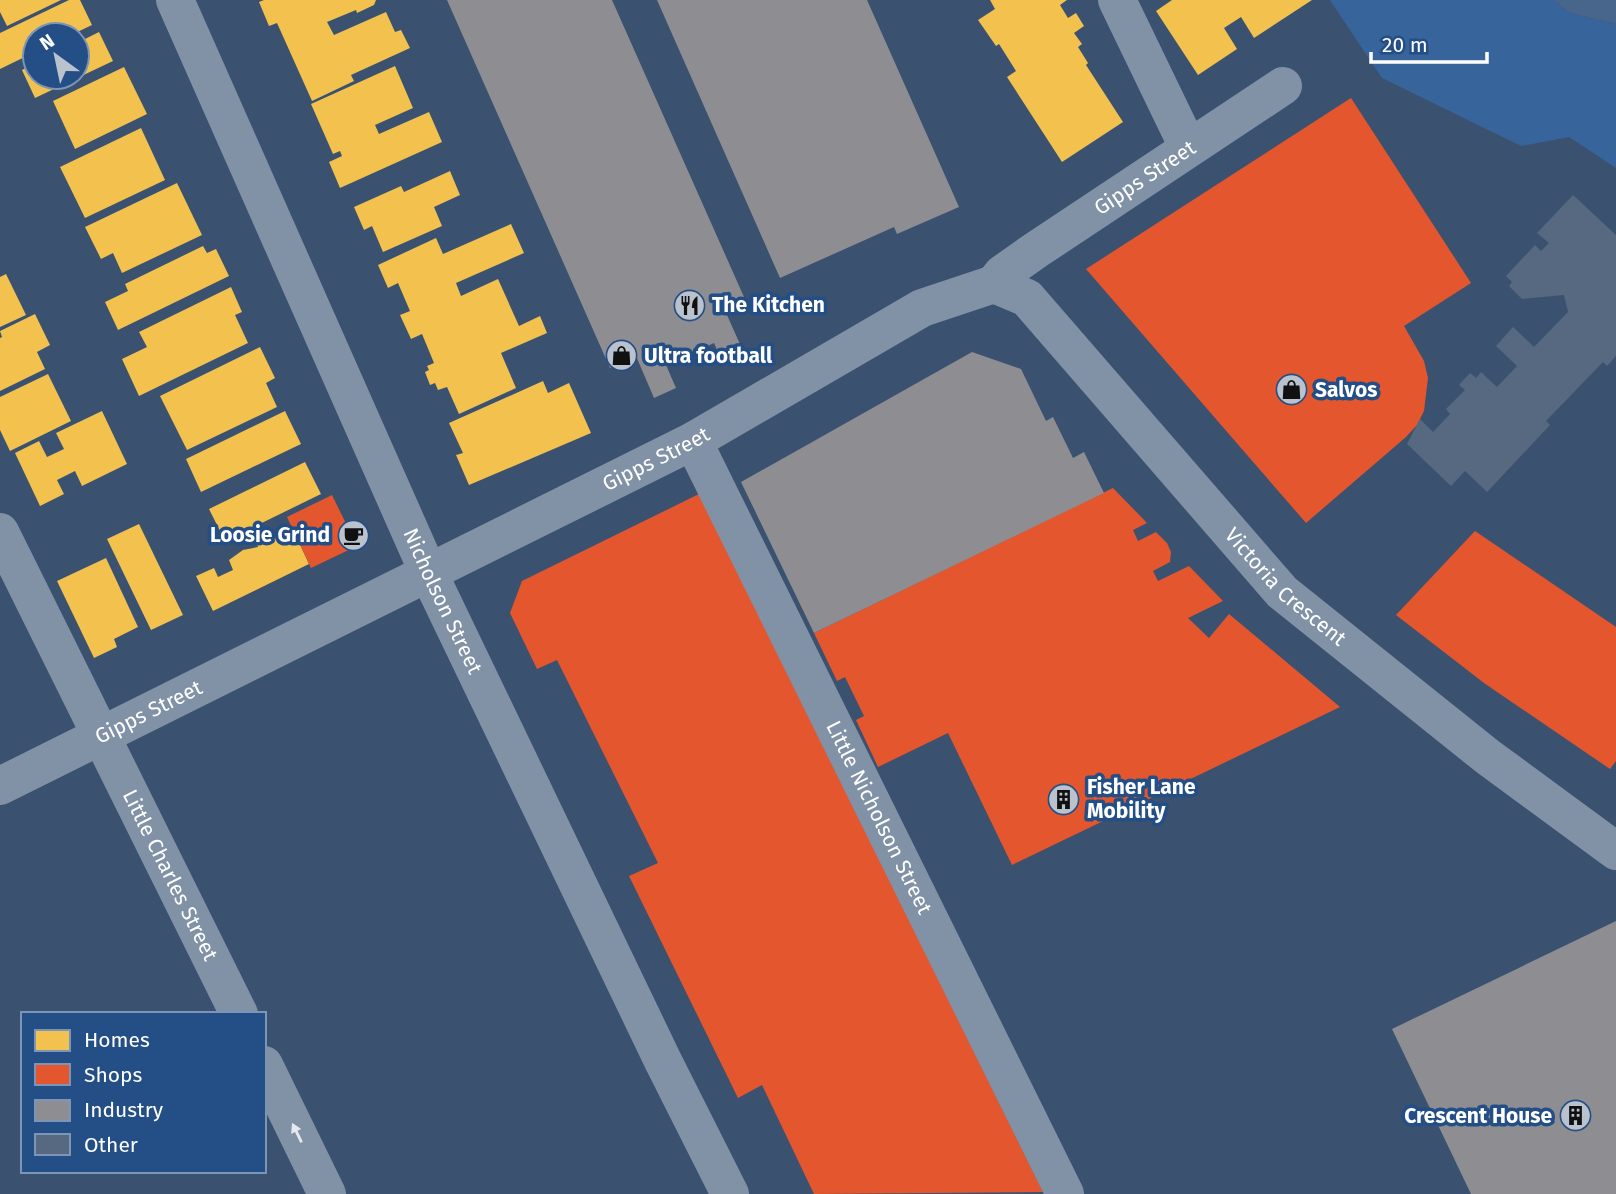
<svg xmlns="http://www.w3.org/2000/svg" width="1616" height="1194" viewBox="0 0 1616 1194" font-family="'Fira Sans',sans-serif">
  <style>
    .green { fill: #38649c }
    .water { fill: #48658c }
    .homes { fill: #f2c14e }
    .shops { fill: #e4572e }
    .industry { fill: #8d8d92 }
    .building { fill: #566980 }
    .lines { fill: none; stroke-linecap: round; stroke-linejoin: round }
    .minor { stroke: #8191a6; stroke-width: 38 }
    .oneway { fill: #e6e9ed }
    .labels { text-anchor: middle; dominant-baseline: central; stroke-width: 7; stroke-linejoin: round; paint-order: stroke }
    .street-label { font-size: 21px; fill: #fff; stroke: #244e86 }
    .poi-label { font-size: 21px; font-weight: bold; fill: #fff; stroke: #244e86; text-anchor: start }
  </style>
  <rect width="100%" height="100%" fill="#3a5270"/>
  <path class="green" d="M 1330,0 L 1554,0 L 1570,13 L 1616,24 L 1616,168 L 1569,137 L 1521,146 L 1382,78 Z"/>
  <path class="water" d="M 1554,0 L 1616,0 L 1616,24 L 1570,13 Z"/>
  <g class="homes">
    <path d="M 0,0 L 61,0 L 7,26 L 0,12 Z"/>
    <path d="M 69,0 L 80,0 L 92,25 L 71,35 L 35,35 L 35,52 L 0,69 L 0,33 Z"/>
    <path d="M 264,0 L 376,0 L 374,5 L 357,13 L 356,10 L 327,22 L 334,35 L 386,12 L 395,32 L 401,30 L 410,48 L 351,75 L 354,81 L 312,101 L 277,23 L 269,26 L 259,2 Z"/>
    <path d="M 990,0 L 1067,0 L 1060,5 L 1068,18 L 1076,13 L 1084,26 L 1074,33 L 1082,44 L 1078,47 L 1088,63 L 1086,65 L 1123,122 L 1062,162 L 1007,77 L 1016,71 L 999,44 L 996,46 L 978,20 L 995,9 Z"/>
    <path d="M 1172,0 L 1312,0 L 1254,38 L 1241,17 L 1224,28 L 1237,49 L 1198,75 L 1156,11 Z"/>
    <path d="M 99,32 L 113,61 L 35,98 L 22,70 L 35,63 L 35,77 L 77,77 L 77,43 Z"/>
    <path d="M 395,66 L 413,108 L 375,125 L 379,134 L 429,112 L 442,142 L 340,188 L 329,162 L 342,156 L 340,151 L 333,154 L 311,104 Z"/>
    <path d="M 124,67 L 147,114 L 75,149 L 53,101 Z"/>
    <path d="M 141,128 L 165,180 L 85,218 L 60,167 Z"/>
    <path d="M 450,171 L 460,195 L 434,207 L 442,226 L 383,252 L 372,226 L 364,230 L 354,207 L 401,186 L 404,192 Z"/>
    <path d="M 177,183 L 202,235 L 122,273 L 113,253 L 101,259 L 85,227 Z"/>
    <path d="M 511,224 L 524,253 L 456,283 L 461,296 L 498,279 L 519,326 L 540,316 L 547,333 L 501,353 L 516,388 L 459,414 L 447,387 L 438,390 L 435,383 L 430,385 L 425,372 L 429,370 L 427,366 L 434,363 L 422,334 L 411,339 L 400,315 L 410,311 L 398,283 L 388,288 L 378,265 L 436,238 L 443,254 Z"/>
    <path d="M 203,246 L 207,253 L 216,249 L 229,276 L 118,330 L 105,302 L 128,291 L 125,284 Z"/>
    <path d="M 6,274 L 26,315 L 0,327 L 0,277 Z"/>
    <path d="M 231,287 L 242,312 L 235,315 L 248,343 L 139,396 L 122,359 L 147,347 L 139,332 Z"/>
    <path d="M 35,314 L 50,345 L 37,352 L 45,369 L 0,391 L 0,338 L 2,337 L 0,331 Z"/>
    <path d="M 260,347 L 275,378 L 266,383 L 277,407 L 187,450 L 160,396 Z"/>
    <path d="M 48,374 L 71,421 L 10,451 L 0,430 L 0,397 Z"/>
    <path d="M 543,381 L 548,393 L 569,383 L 591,433 L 469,485 L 456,455 L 463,453 L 449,423 Z"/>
    <path d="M 102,411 L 127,464 L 82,486 L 75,471 L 57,480 L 64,494 L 40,506 L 15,453 L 39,441 L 47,457 L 64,449 L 56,433 Z"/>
    <path d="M 285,411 L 301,444 L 201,492 L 186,459 Z"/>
    <path d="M 305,462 L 321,494 L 225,541 L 209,509 Z"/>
    <path d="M 139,524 L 183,615 L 151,630 L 107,539 Z"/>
    <path d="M 292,527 L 309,564 L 213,611 L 196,576 L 214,568 L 218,577 L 233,570 L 229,560 L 243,550 L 258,547 L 254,539 L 272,531 L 275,535 Z"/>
    <path d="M 106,558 L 138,627 L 114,639 L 117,647 L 94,658 L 57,581 Z"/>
  </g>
  <g class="shops">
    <path d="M 1351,98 L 1471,283 L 1404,326 L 1424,361 L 1428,378 L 1424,411 L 1417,425 L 1406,437 L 1306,523 L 1086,269 Z"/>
    <path d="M 1113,488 L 1147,523 L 1133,530 L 1138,541 L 1156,532 L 1167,543 L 1171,552 L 1170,562 L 1153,571 L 1158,581 L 1189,566 L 1223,601 L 1188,618 L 1209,638 L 1229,614 L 1340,707 L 1012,865 L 948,733 L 878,767 L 856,720 L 864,716 L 845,677 L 837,681 L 814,633 Z"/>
    <path d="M 699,494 L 1043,1192 L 814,1194 L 762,1085 L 738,1098 L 629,876 L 658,863 L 557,660 L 537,669 L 510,613 L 522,581 Z"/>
    <path d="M 332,495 L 357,546 L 311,568 L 287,517 Z"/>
    <path d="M 1475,531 L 1616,627 L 1616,761 L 1610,769 L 1484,683 L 1396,615 Z"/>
  </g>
  <g class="industry">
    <path d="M 447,0 L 612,0 L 748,306 L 727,315 L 743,351 L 722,361 L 714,343 L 666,365 L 676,388 L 654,398 L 636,356 L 610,368 Z"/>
    <path d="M 657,0 L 867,0 L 959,207 L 897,234 L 894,227 L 780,278 Z"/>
    <path d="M 972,352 L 1021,369 L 1046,421 L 1053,417 L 1073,458 L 1084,452 L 1104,493 L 814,633 L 741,482 Z"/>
    <path d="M 1616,921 L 1616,1194 L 1471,1194 L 1392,1029 Z"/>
  </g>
  <path class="building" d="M 1573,195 L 1616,235 L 1616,356 L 1607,366 L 1603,362 L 1546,421 L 1550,425 L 1487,492 L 1465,471 L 1451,486 L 1407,444 L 1420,419 L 1433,432 L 1450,414 L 1446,409 L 1465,390 L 1459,385 L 1470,373 L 1476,378 L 1481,372 L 1497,387 L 1517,366 L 1496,346 L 1513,327 L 1534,347 L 1568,312 L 1564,295 L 1522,299 L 1509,286 L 1512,282 L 1506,276 L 1535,245 L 1541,251 L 1549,243 L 1537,233 Z"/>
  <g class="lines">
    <g class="minor">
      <path id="s1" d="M 175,0 L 429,574 L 663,1061 L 730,1194"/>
      <path d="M 1117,0 L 1188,147"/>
      <path id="s2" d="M 994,284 L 1027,298 L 1282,592 L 1488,757 L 1616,851"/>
      <path id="s3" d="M 693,441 L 1065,1194"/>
      <path id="s4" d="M 0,532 L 239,1014"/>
      <path id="s5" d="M 0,786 L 693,441 L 922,308 L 994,284 L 1002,274 L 1036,250 L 1283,86"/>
      <path d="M 264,1065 L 327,1194"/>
    </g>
  </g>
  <defs><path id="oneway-solid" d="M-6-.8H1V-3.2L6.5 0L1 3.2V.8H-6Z" transform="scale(1.75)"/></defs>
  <use class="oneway" href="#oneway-solid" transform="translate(297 1133) rotate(-116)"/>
  <defs>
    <symbol id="restaurant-disc" viewBox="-11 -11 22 22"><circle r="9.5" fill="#bac2cd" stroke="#244e86"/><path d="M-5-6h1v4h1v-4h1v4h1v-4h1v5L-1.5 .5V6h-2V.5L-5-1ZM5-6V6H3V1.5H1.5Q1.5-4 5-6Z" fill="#111"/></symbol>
    <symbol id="shop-disc" viewBox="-11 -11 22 22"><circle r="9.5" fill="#bac2cd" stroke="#244e86"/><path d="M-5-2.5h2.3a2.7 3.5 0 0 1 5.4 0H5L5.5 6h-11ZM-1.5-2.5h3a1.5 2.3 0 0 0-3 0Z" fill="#111"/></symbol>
    <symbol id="cafe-disc" viewBox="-11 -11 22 22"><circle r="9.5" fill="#bac2cd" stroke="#244e86"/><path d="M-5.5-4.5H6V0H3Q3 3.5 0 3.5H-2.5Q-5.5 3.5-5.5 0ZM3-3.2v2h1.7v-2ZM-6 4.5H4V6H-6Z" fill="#111"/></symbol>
    <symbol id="building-disc" viewBox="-11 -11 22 22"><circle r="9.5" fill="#bac2cd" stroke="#244e86"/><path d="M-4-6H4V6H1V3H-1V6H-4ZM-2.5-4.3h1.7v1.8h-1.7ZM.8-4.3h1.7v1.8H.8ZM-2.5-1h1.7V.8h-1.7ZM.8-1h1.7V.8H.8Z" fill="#111"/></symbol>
  </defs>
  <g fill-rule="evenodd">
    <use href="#restaurant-disc" x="672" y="288" width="35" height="35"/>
    <use href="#shop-disc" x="604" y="338" width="35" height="35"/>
    <use href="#shop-disc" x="1274" y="372" width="35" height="35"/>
    <use href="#cafe-disc" x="336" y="518" width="35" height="35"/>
    <use href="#building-disc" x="1046" y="782" width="35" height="35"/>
    <use href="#building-disc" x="1558" y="1098" width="35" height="35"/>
  </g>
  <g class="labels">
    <g class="street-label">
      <text stroke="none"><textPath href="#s5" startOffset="1300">Gipps Street</textPath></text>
      <text stroke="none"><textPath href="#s5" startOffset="733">Gipps Street</textPath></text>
      <text stroke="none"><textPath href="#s2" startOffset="424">Victoria Crescent</textPath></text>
      <text stroke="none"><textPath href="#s1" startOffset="658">Nicholson Street</textPath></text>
      <text stroke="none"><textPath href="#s5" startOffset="166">Gipps Street</textPath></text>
      <text stroke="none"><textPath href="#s3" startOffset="420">Little Nicholson Street</textPath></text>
      <text stroke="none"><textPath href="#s4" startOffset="383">Little Charles Street</textPath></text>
    </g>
    <g class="poi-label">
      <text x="712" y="305">The Kitchen</text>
      <text x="644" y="356">Ultra football</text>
      <text x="1315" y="390">Salvos</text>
      <text x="330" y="535" text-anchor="end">Loosie Grind</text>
      <text x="1087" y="787">Fisher Lane<tspan x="1087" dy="24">Mobility</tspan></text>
      <text x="1552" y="1116" text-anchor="end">Crescent House</text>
    </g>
  </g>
  <rect x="21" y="1012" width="245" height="161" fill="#244e86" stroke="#7c95b6" stroke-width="2"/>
  <rect x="35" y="1030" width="35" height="21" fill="#f2c14e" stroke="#7c95b6" stroke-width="2"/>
  <text x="84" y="1047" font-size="21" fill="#ffffff">Homes</text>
  <rect x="35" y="1064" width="35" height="21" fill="#e4572e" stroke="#7c95b6" stroke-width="2"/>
  <text x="84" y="1082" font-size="21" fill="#ffffff">Shops</text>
  <rect x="35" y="1100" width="35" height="21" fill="#8d8d92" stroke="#7c95b6" stroke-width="2"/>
  <text x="84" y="1117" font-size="21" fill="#ffffff">Industry</text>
  <rect x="35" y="1134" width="35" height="21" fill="#566980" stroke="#7c95b6" stroke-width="2"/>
  <text x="84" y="1152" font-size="21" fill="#ffffff">Other</text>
  <g transform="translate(56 56) rotate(327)"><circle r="33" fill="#244e86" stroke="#7c95b6" stroke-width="2"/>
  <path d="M0-5L12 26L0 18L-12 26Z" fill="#bac2cd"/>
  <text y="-10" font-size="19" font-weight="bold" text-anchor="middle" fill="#ffffff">N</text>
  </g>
  <path d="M1371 52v10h116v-10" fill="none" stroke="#ffffff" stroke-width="3.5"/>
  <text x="1382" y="52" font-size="21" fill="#ffffff" stroke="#244e86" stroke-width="5" paint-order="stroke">20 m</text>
</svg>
